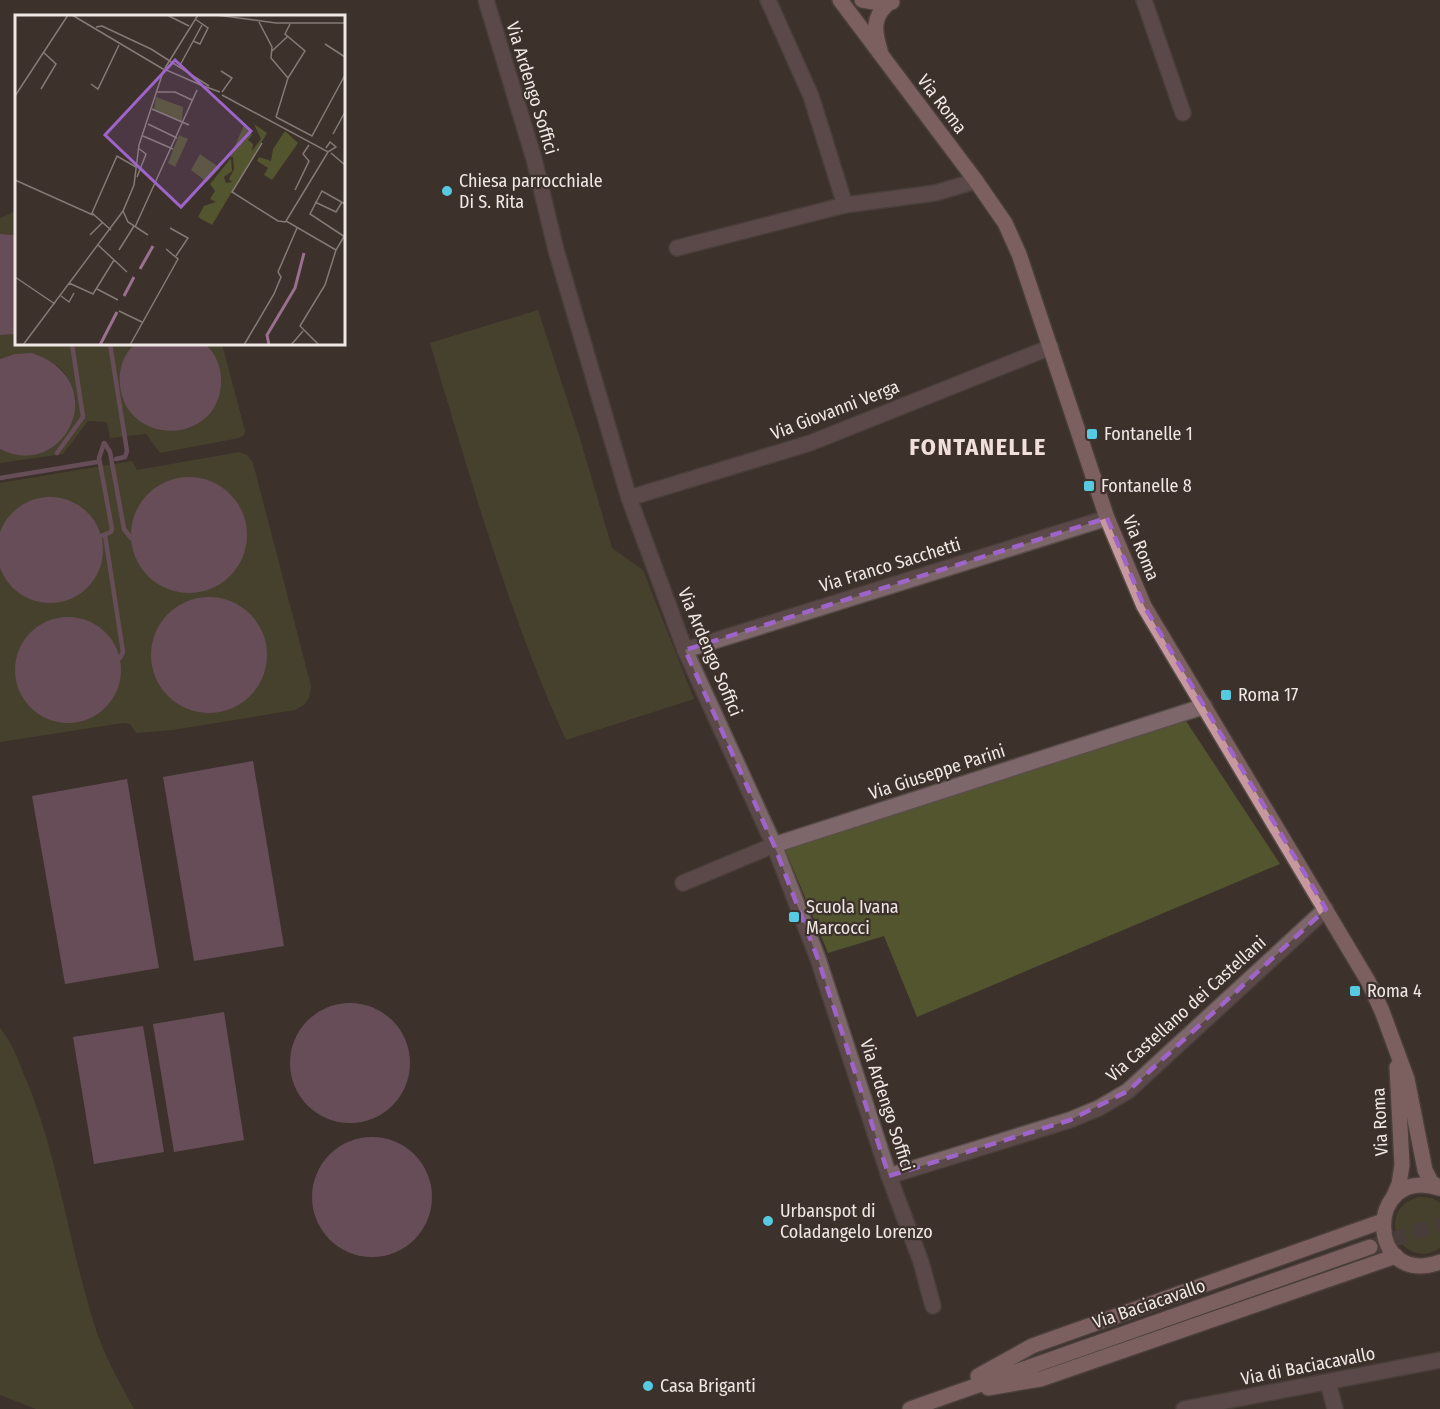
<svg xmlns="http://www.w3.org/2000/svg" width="1440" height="1409" viewBox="0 0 1440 1409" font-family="'Fira Sans Condensed',sans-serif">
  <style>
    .green { fill: #53552f }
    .water { fill: #99708e }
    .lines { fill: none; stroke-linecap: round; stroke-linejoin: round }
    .stream { stroke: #99708e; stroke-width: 4.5 }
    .major-tunnel { stroke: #584c48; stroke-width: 15; stroke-dasharray: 15 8; stroke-linecap: butt }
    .minor-casing { stroke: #594e49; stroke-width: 18 }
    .major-casing { stroke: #594e49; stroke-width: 18 }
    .minor { stroke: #7e676a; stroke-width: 15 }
    .major { stroke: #c7999e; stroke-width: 15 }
    .marked { fill: none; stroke: #9e64ca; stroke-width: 4.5; stroke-dasharray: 12 8; stroke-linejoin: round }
    .poi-dot { fill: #55cae0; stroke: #3d312c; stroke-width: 2 }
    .labels { text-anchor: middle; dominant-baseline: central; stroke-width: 4.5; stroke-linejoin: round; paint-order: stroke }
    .street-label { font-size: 18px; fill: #efe7e4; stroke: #3d312c }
    .poi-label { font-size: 18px; fill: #efe7e4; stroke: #3d312c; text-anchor: start }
    .district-label { font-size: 24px; font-weight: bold; letter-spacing: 1.5px; fill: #f0e0d9; stroke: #3d312c }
    .inset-river { fill: none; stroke: #99708e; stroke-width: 3 }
    .inset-road { fill: none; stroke: #847a76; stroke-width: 1.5 }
    .view { fill: #9e64ca; fill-opacity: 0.15; stroke: #9e64ca; stroke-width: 3 }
    .inset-edge { fill: none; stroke: #efe7e4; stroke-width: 3 }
  </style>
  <rect width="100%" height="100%" fill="#3d312c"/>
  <g class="green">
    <path d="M 16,211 L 16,235 L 0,234 L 0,218 Z"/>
    <path d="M 538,310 L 581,442 L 612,548 L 643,570 L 694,699 L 566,740 C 508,612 470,477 430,343 Z"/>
    <path d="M 16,334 L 16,344 L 135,344 L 132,346 L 187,429 L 202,421 L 213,408 L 208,345 L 205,344 L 222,344 L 245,431 L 244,435 L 239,438 L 160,453 L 146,434 L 110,438 L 107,422 L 88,421 L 63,454 L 0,463 L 0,449 L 9,453 L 76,400 C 69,373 60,361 32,356 C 19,354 12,355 0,359 L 0,335 Z"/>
    <path d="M 240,452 L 248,456 L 253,463 L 311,686 L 309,698 L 304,705 L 295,710 L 173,730 L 136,733 L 130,724 L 123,723 L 0,742 L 0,483 L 132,461 L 137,470 Z"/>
    <path d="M 1186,721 L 1280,864 L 917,1017 L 884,936 L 828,953 L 785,849 Z"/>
    <path d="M 0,1028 C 12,1042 18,1060 25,1077 C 60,1160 69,1250 98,1336 C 107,1361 121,1385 134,1409 L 36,1409 L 0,1395 Z"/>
    <path d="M 1419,1197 L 1432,1198 L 1440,1203 L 1440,1248 C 1402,1273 1372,1209 1419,1197 Z"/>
  </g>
  <g class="water">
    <path d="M 0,234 L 16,235 L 16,334 L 0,335 Z"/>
    <path d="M 135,344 L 205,344 C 217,354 222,370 221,385 C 216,446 126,446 120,385 C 118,370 124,353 135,344 Z"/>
    <path d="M 32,353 C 115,381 64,482 0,449 L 0,359 L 15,354 Z"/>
    <circle cx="189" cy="535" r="58"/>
    <circle cx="50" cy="550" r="53"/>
    <circle cx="209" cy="655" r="58"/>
    <circle cx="68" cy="670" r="53"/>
    <path d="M 253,761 L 284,946 L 194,961 L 163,777 Z"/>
    <path d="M 127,779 L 159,968 L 65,984 L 32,796 Z"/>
    <circle cx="350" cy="1063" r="60"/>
    <path d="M 224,1012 L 244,1140 L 174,1152 L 153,1024 Z"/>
    <path d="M 143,1026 L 164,1152 L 94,1164 L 73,1037 Z"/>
    <circle cx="372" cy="1197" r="60"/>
  </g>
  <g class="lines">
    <g class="stream">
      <path d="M 110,344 L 127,451 L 125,457 L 116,459"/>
      <path d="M 105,444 L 110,452 L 124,529 L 131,538"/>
      <path d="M 57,453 L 83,417 L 72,344"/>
      <path d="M 0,478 L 97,462"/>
      <path d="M 105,535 L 123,652 L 120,658"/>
      <path d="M 101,536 L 111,532 L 112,529 L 99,458 L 104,443"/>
    </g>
    <path class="major-tunnel" d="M 1370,1247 L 1440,1224"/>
    <defs>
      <g id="minor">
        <path d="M 486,0 L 534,159 L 556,250 L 629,498 L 685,650 L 774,845 L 818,959 L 889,1176 L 921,1262 L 933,1306"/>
        <path d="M 768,0 L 811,96 L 845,205 L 935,193 L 976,181"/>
        <path d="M 1144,0 L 1183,113"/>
        <path d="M 677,248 L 845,205"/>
        <path d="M 629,498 L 810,443 L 1051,347"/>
        <path d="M 685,650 L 1107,518"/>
        <path d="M 683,883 L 774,845 L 1205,706"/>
        <path d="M 889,1176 L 1070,1120 L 1099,1108 L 1128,1091 L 1326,909"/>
        <path d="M 1328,1382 L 1335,1409"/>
        <path d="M 1184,1409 L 1440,1360"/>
      </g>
      <g id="major">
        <path d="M 840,0 L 976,181 L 1005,223 L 1019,254 L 1107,518 L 1144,606 L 1368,981 L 1382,1011 L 1407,1079 L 1425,1170 L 1431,1182 L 1440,1188"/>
        <path d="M 862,0 L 879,3 L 892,2"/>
        <path d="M 880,50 C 874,31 872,16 890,2"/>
        <path d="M 1439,1188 C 1364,1165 1366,1289 1440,1262"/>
        <path d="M 1393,1198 L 1399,1184 L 1402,1165 L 1397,1067"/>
        <path d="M 978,1376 L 1032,1346 L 1383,1221"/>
        <path d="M 988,1388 L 1041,1379 L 1396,1256"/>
        <path d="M 910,1409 L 1370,1247"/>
      </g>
    </defs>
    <use href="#minor" class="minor-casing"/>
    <use href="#major" class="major-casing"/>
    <use href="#minor" class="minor"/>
    <use href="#major" class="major"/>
  </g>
  <path d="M0 0H1440V1409H0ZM 1107,518 L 1144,606 L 1326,909 L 1128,1091 L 1070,1120 L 889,1176 L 818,959 L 774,845 L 685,650 Z" fill="#3d312c" fill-opacity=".55" fill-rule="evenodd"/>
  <path class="marked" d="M 1107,518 L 1144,606 L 1326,909 L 1128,1091 L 1070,1120 L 889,1176 L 818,959 L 774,845 L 685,650 Z"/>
  <g class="poi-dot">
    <circle cx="447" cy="191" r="6"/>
    <rect x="1086" y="428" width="12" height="12" rx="3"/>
    <rect x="1083" y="480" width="12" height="12" rx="3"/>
    <rect x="1220" y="689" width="12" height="12" rx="3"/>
    <rect x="788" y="911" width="12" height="12" rx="3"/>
    <rect x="1349" y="985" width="12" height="12" rx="3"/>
    <circle cx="768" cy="1221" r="6"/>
    <circle cx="648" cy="1386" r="6"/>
  </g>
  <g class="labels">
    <g class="street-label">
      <text transform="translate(532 88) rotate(73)">Via Ardengo Soffici</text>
      <text transform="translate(942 104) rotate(53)">Via Roma</text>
      <text transform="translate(835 410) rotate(-21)">Via Giovanni Verga</text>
      <text transform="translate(1141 548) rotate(68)">Via Roma</text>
      <text transform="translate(890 565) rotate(-17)">Via Franco Sacchetti</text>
      <text transform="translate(710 652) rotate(67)">Via Ardengo Soffici</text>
      <text transform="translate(937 772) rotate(-18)">Via Giuseppe Parini</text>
      <text transform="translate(1186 1009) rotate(-42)">Via Castellano dei Castellani</text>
      <text transform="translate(887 1105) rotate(72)">Via Ardengo Soffici</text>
      <text transform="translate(1380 1122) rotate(-93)">Via Roma</text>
      <text transform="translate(1149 1304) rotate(-19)">Via Baciacavallo</text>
      <text transform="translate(1308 1366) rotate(-11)">Via di Baciacavallo</text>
    </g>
    <g class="poi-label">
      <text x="459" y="181">Chiesa parrocchiale<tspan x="459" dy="21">Di S. Rita</tspan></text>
      <text x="1104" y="434">Fontanelle 1</text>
      <text x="1101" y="486">Fontanelle 8</text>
      <text x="1238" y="695">Roma 17</text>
      <text x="806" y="907">Scuola Ivana<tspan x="806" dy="21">Marcocci</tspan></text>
      <text x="1367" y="991">Roma 4</text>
      <text x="780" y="1211">Urbanspot di<tspan x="780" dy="21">Coladangelo Lorenzo</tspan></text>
      <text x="660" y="1386">Casa Briganti</text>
    </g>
    <g class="district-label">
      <text x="978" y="447">FONTANELLE</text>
    </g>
  </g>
  <g transform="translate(15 15)">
    <rect width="330" height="330" fill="#3d312c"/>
    <path d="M 141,82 L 168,92 L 167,107 L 139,94 ZM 230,108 L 237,120 L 233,125 L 238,129 L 237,136 L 246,124 L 239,109 L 252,118 L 197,210 L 183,202 L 189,191 L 201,187 L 195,184 L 200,176 L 195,169 L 216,143 L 217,156 L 209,162 L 211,168 L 217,167 L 214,164 L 219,154 L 218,142 L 215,142 ZM 270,116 L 283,128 L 257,165 L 249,160 L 253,153 L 242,146 L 244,142 L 256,146 L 258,134 ZM 164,120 L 173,124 L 160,152 L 153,148 ZM 185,139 L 205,153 L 192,167 L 176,155 Z" fill="#53552f"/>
    <path class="inset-river" d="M 125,254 L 138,231M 109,281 L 119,262M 85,330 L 102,297M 254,330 L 252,320 L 280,273 L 289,238"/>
    <path class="inset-road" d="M 57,0 L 148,54M 152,0 L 174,11M 201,0 L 261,8 L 330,8M 244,7 L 257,32 L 256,43 L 273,63 L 261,102M 81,12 L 87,11 L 136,34 L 194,71M 178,26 L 185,29 L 193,13 L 180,4M 310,29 L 330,42M 257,36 L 273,21M 164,52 L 187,10M 150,53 L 183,0M 206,56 L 217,63 L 207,77M 273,63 L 290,36 L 270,19 L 275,9M 76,69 L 83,74 L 104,30M 183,69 L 205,77M 26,74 L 41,49 L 28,37M 141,77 L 160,77 L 177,85M 207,80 L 313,137 L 321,132 L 315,127 L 311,133M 0,81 L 53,0M 137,94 L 174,110M 261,102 L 297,121 L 330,60M 133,109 L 162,123M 318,119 L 330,97M 128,121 L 158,134M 247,128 L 217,177 L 263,206 L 271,207M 313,137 L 271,206 L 321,235M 316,138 L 330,150M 122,162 L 131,139 L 123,133M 0,165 L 78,200M 280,175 L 294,146 L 288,139 L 294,130M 300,187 L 321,197 L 327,187M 330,189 L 307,176 L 295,199 L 330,222M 108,196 L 113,207 L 133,220M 120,212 L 182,75M 155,213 L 173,223 L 161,241M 96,215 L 77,198 L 102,141 L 121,152M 75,220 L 88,207M 83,230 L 112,257M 104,235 L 119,211M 0,262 L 40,289M 54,268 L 78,279 L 99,245M 82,274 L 103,285M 46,281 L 54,287 L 59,278M 104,296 L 127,307M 8,330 L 108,196 L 119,170 L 124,130 L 149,54 L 186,70M 115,330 L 163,244 L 151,234M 229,330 L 259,279 L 266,262 L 263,257 L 282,213M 276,330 L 288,316M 304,330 L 285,311 L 310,270 L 321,235 L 330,220"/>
    <path class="view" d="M 160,45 L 236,116 L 166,192 L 90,120 Z"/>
    <rect width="330" height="330" class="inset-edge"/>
  </g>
</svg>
